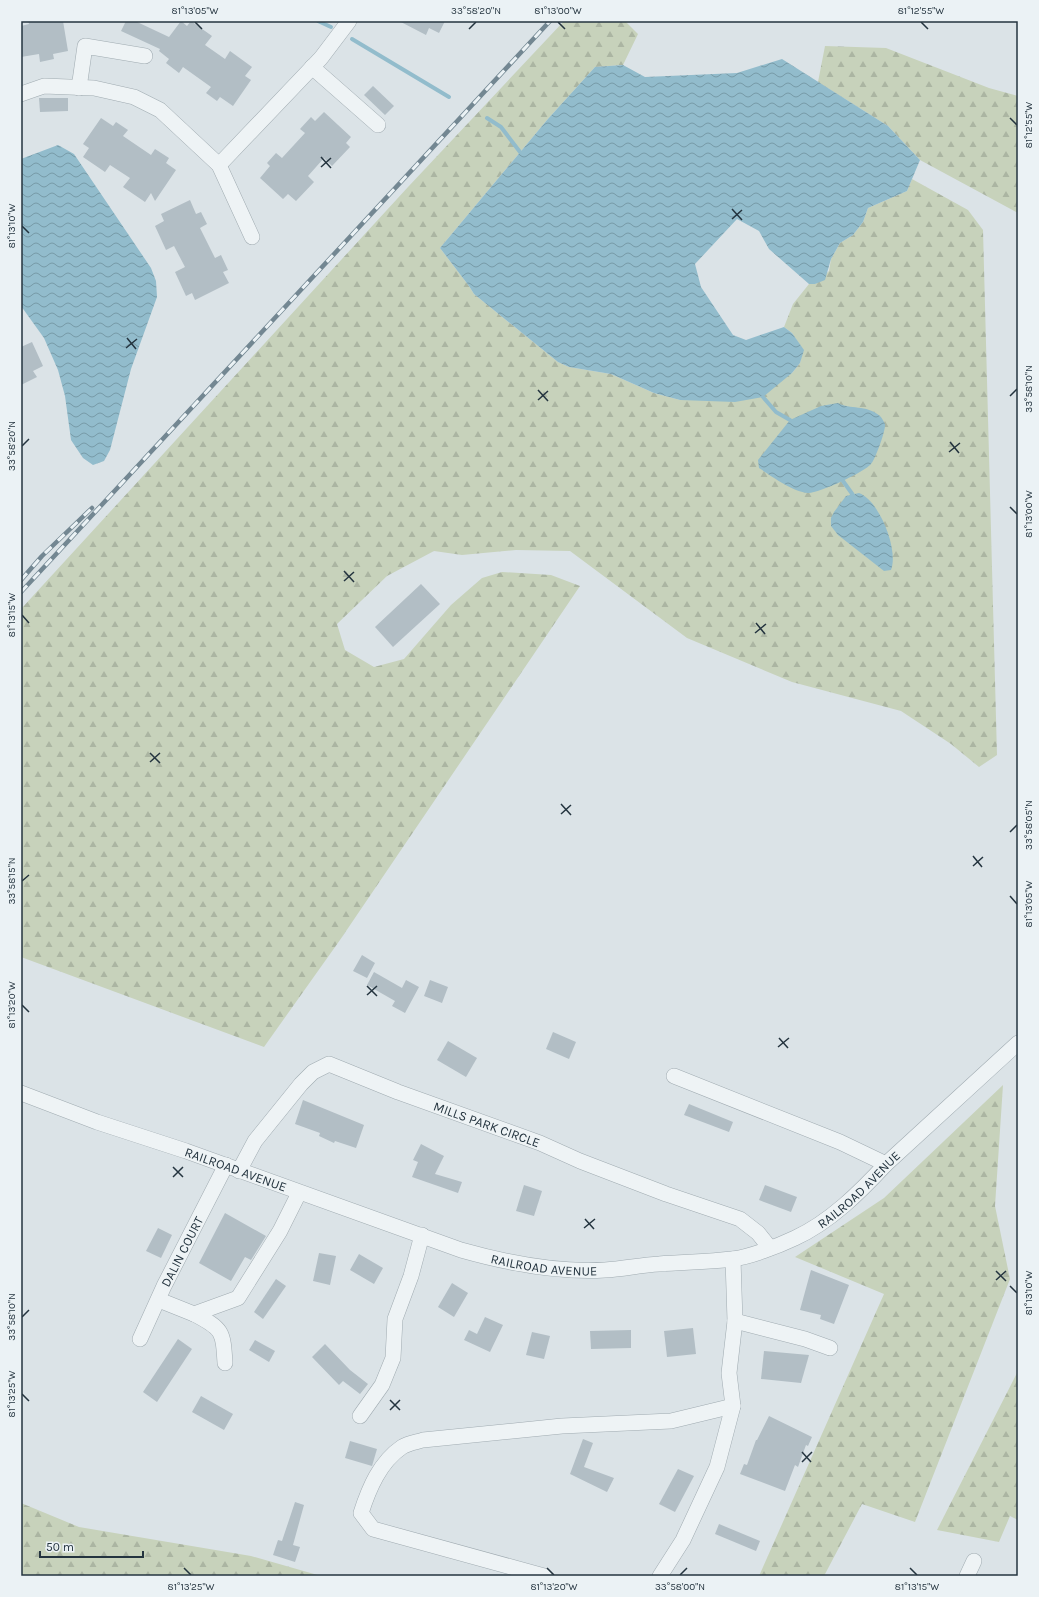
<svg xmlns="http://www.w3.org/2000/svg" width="1039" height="1597" viewBox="0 0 1039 1597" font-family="Karla,sans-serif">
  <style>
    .forest { fill: url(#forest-firs) }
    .water { fill: url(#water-waves) }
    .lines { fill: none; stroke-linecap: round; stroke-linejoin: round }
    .stream { stroke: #92bccc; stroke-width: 4 }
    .building { fill: #b2bec5 }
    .minor-casing { stroke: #a0abb1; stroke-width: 16 }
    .minor { stroke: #eef3f5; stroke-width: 15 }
    .rail-casing { stroke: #738792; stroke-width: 4.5 }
    .rail { stroke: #ebf2f5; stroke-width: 3; stroke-dasharray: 9; stroke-linecap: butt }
    .ticks { fill: none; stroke: #24343f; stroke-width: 1.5 }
    .labels { text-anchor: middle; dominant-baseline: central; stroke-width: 4; stroke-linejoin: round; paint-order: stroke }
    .street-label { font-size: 13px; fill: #24343f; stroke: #ebf2f5 }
    .neatline { fill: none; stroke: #24343f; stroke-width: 1.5 }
    .ticks-label { font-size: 10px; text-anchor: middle; fill: #24343f }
  </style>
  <defs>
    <pattern id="forest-firs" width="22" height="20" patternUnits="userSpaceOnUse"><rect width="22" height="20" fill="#c7d2bb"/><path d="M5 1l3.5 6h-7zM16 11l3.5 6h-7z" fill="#abb5a2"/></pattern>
    <pattern id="water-waves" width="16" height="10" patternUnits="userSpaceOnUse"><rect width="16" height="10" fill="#92bccc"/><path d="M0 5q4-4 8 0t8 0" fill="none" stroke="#779aa7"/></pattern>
  </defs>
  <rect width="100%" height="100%" fill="#dbe3e7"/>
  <g class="forest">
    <path d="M 564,21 L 625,21 L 638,34 L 623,65 L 595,67 L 547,120 L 440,248 L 469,286 L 474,294 L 558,362 L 569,367 L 611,374 L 654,393 L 680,400 L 792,373 L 800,363 L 803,350 L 792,333 L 784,327 L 793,304 L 809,284 L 815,284 L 829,271 L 831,259 L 840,243 L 853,235 L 863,222 L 868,208 L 907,191 L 912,179 L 968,210 L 983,230 L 997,755 L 979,767 L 951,744 L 901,711 L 792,682 L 687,638 L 570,551 L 516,550 L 462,555 L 434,551 L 387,576 L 337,624 L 345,650 L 374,667 L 404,659 L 451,605 L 482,578 L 502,572 L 551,575 L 580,586 L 340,940 L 264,1047 L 21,957 L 21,609 L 408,187 Z"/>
    <path d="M 825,46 L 886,48 L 989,88 L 1018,96 L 1018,213 L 920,160 L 888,126 L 818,82 Z"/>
    <path d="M 1003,1085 L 995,1206 L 1010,1279 L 915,1522 L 862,1504 L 824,1576 L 759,1576 L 884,1294 L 795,1257 L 884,1198 Z"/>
    <path d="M 1018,1371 L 1018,1520 L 1010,1516 L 999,1542 L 937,1530 Z"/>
    <path d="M 21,1503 L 79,1527 L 251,1556 L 321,1576 L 21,1576 Z"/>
  </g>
  <g class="water">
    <path d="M 782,59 L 888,126 L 920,160 L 907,191 L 868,208 L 863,222 L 853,235 L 840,243 L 831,259 L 825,280 L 815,284 L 809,284 L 769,249 L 759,231 L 737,219 L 695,264 L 701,287 L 733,335 L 746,340 L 784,327 L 792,333 L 804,350 L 800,363 L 792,373 L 763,397 L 735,402 L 680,400 L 654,393 L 611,374 L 569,367 L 558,362 L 474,294 L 469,286 L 440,248 L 547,120 L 595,67 L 623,65 L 645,77 L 737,73 Z"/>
    <path d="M 58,145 L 74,154 L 151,268 L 156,281 L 157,297 L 131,369 L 110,450 L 104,461 L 93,465 L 83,458 L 71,440 L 65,396 L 58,370 L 44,338 L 21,306 L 21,159 Z"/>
    <path d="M 838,403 C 850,410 866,404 880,416 C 882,418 884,422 885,424 C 886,430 875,460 871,464 C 865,472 817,494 808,493 C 793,492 771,476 759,468 L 758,460 L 790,420 L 821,406 Z"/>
    <path d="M 859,493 C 879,500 899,550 891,570 L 884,571 L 838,535 L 831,526 L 831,518 L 834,512 L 846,496 Z"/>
  </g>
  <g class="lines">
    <g class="stream">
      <path d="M 318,21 L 331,27"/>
      <path d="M 352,39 L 449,97"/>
      <path d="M 487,118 L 501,127 L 520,152"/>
      <path d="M 763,397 L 776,412 L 790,420"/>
      <path d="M 843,481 L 853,495"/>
    </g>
  </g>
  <g class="building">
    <path d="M 28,21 L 63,21 L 68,51 L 53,54 L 54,59 L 40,62 L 39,54 L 21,57 L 21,26 L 29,24 Z"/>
    <path d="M 126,21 L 135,21 L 169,37 L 181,21 L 187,26 L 191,21 L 212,36 L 205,45 L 225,59 L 230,51 L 252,67 L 245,76 L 251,80 L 233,106 L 220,97 L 217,101 L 206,93 L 211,87 L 183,67 L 179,73 L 166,63 L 169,59 L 159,51 L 160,49 L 121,31 Z"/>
    <path d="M 399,21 L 445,21 L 439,33 L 429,28 L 426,35 Z"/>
    <path d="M 373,86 L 394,106 L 385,115 L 364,95 Z"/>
    <path d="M 39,98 L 68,98 L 68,111 L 40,112 Z"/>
    <path d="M 324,112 L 351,137 L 346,143 L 350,147 L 332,166 L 324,158 L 308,176 L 314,182 L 296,201 L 288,194 L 283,199 L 260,178 L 270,166 L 267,163 L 276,153 L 282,158 L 305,133 L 300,129 L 311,117 L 315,121 Z"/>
    <path d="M 101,118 L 113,126 L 116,122 L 128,130 L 123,136 L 151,155 L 155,149 L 169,158 L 166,163 L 176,170 L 155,201 L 151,193 L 145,202 L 123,187 L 130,178 L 110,165 L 105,172 L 83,157 L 89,148 L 83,144 Z"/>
    <path d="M 190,200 L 196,214 L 201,212 L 207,224 L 200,228 L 215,258 L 221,255 L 228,270 L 223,272 L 229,283 L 195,300 L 192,293 L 186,296 L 175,272 L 185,267 L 174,246 L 166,250 L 155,226 L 164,221 L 161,214 Z"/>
    <path d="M 32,342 L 43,366 L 33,371 L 37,377 L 21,385 L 21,347 Z"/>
    <path d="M 421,584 L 440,604 L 393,647 L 375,627 Z"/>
    <path d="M 362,955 L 375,963 L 367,978 L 353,971 Z"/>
    <path d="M 374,972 L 402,988 L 406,980 L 419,987 L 405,1013 L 392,1006 L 395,1001 L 367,985 Z"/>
    <path d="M 430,980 L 448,987 L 442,1003 L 424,996 Z"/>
    <path d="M 553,1032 L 576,1042 L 569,1059 L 546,1049 Z"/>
    <path d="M 448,1041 L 477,1058 L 466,1077 L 437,1060 Z"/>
    <path d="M 303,1100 L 364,1125 L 356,1148 L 335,1141 L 334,1143 L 319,1136 L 320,1133 L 295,1124 Z"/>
    <path d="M 689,1104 L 733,1122 L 729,1132 L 684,1115 Z"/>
    <path d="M 421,1144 L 444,1156 L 435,1174 L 462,1182 L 458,1193 L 412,1177 L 418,1162 L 413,1160 Z"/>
    <path d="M 524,1185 L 542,1191 L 534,1216 L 516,1211 Z"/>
    <path d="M 765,1185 L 797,1197 L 791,1212 L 759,1200 Z"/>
    <path d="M 225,1213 L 266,1236 L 251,1260 L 245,1257 L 231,1281 L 199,1263 Z"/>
    <path d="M 158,1228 L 172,1235 L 161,1258 L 146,1251 Z"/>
    <path d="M 319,1253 L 336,1256 L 330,1285 L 313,1281 Z"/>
    <path d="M 359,1254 L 383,1268 L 374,1284 L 350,1270 Z"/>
    <path d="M 811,1270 L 849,1285 L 834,1324 L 820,1319 L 821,1315 L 800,1310 Z"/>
    <path d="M 276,1279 L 286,1286 L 263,1319 L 254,1312 Z"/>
    <path d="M 452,1283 L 468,1293 L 454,1317 L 438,1307 Z"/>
    <path d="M 485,1317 L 503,1325 L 490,1352 L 464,1340 L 469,1330 L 477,1334 Z"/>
    <path d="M 693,1328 L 696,1354 L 667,1357 L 664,1331 Z"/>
    <path d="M 631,1330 L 631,1348 L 591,1349 L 590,1331 Z"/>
    <path d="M 532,1332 L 550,1336 L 544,1359 L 526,1355 Z"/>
    <path d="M 178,1339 L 192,1349 L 157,1402 L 143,1392 Z"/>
    <path d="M 255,1340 L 275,1351 L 269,1362 L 249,1350 Z"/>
    <path d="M 325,1344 L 350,1370 L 368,1384 L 360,1394 L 343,1381 L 339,1385 L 312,1357 Z"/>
    <path d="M 764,1351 L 809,1355 L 801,1383 L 761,1379 Z"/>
    <path d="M 201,1396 L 233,1414 L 224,1430 L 192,1412 Z"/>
    <path d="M 769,1416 L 812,1437 L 808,1446 L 806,1445 L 798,1467 L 795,1465 L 785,1491 L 740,1474 L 744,1464 L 747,1465 L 756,1440 L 757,1440 Z"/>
    <path d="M 583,1439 L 593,1443 L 584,1467 L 614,1478 L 607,1492 L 570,1474 Z"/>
    <path d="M 350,1441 L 377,1449 L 372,1466 L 345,1458 Z"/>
    <path d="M 678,1469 L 694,1476 L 675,1512 L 659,1504 Z"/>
    <path d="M 295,1502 L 304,1505 L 293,1545 L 300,1547 L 295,1562 L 273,1555 L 278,1540 L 282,1541 Z"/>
    <path d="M 719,1524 L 760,1541 L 756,1551 L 715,1534 Z"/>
  </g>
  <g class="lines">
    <defs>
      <g id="minor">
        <path d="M 312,67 L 378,125"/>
        <path d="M 79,88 L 85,46 L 145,56"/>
        <path d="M 21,94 L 44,86 L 94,88 L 134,97 L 160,110 L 219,165 L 252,237"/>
        <path d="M 219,165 L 321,58 L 349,21"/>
        <path d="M 674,1076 L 840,1142 L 886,1164"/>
        <path id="s1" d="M 21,1093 L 97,1122 L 186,1151 L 461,1250 C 507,1263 557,1273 605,1270 C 623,1269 641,1265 659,1264 C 683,1262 708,1262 732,1259 C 750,1257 778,1246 795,1238 C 830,1222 860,1192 886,1164 L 1018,1043"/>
        <path id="s2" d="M 239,1171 L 255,1141 L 301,1084 L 313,1072 L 329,1064 L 398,1092 L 540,1143 L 580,1161 L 666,1194 L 740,1219 L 758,1233 L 770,1248"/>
        <path d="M 159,1300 L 194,1314 L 238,1298 L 280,1231 L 299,1193"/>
        <path d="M 194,1314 C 223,1329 223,1331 225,1363"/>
        <path d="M 735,1321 L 805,1339 L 830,1348"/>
        <path id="s3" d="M 140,1339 L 164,1286 L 226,1165"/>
        <path d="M 360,1416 L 382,1385 L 393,1358 L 395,1319 L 411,1276 L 422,1235"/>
        <path d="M 544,1576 L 373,1529 L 361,1513 C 369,1488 380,1462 402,1447 C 408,1443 417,1442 423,1440 L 562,1426 L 671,1421 L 733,1406"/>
        <path d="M 660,1576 L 683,1540 L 717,1467 L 733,1406 L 729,1373 L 735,1321 L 733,1259"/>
        <path d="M 967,1576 L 974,1561"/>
      </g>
    </defs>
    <use href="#minor" class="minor-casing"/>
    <use href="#minor" class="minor"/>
    <defs>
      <g id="rail">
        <path d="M 21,580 L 42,556 L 92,508"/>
        <path d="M 21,592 L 550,21"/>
      </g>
    </defs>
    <use href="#rail" class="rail-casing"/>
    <use href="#rail" class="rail"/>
  </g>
  <path class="ticks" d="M 195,22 L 202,29M 558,22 L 565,29M 921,22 L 928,29M 469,29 L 476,22M 1010,118 L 1017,125M 321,157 L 331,168M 321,167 L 331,158M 732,209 L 742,220M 732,219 L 742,210M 22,226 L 29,233M 127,338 L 136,349M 126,348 L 137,339M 538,390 L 548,401M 1010,396 L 1017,389M 538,400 L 548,391M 950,442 L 959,453M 22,446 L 29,439M 949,452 L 960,443M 1010,507 L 1017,514M 344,571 L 354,582M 344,581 L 354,572M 22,615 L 29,623M 756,623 L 765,634M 755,633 L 766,624M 150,753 L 160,763M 150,762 L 160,753M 561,804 L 571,815M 561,814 L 571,805M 1010,832 L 1017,825M 973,856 L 982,867M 973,866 L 983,857M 22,881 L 29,875M 1010,896 L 1017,904M 367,986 L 377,996M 367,995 L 377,986M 22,1005 L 29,1012M 779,1038 L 788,1048M 778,1047 L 789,1038M 173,1167 L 183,1177M 173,1177 L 183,1167M 585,1219 L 594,1229M 584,1228 L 595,1219M 996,1271 L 1006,1281M 996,1280 L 1006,1271M 1010,1286 L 1017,1293M 22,1317 L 29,1310M 22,1394 L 29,1401M 390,1400 L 400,1410M 390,1410 L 400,1400M 802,1452 L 811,1462M 802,1462 L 812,1452M 184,1568 L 191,1575M 547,1568 L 554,1575M 910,1568 L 917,1575M 680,1575 L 687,1568"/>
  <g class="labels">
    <g class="street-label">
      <text stroke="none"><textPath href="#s2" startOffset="311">MILLS PARK CIRCLE</textPath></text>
      <text stroke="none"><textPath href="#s1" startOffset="228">RAILROAD AVENUE</textPath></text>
      <text stroke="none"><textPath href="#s1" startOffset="888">RAILROAD AVENUE</textPath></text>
      <text stroke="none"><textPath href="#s3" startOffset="97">DALIN COURT</textPath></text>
      <text stroke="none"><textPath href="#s1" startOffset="552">RAILROAD AVENUE</textPath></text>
    </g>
  </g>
  <rect width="1039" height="1597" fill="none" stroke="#ebf2f5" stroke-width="44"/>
  <path d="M40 1551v6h103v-6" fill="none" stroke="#24343f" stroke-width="2"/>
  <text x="46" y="1551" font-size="12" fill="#24343f" stroke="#ebf2f5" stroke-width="3" paint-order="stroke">50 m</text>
  <rect x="22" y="22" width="995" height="1553" class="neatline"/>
  <g class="ticks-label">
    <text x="195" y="14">81°13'05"W</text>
    <text x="476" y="14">33°58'20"N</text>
    <text x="558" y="14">81°13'00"W</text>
    <text x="921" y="14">81°12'55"W</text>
    <text transform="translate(1028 125) rotate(-90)" y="4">81°12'55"W</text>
    <text transform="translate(11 226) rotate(-90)" y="4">81°13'10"W</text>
    <text transform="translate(1028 389) rotate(-90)" y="4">33°58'10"N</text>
    <text transform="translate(11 446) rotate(-90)" y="4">33°58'20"N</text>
    <text transform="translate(1028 514) rotate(-90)" y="4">81°13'00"W</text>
    <text transform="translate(11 615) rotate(-90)" y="4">81°13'15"W</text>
    <text transform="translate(1028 825) rotate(-90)" y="4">33°58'05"N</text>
    <text transform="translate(11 881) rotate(-90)" y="4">33°58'15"N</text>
    <text transform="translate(1028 904) rotate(-90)" y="4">81°13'05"W</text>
    <text transform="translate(11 1005) rotate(-90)" y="4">81°13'20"W</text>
    <text transform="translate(1028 1293) rotate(-90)" y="4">81°13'10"W</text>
    <text transform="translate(11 1317) rotate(-90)" y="4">33°58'10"N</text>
    <text transform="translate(11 1394) rotate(-90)" y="4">81°13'25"W</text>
    <text x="191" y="1590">81°13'25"W</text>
    <text x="554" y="1590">81°13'20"W</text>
    <text x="680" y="1590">33°58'00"N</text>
    <text x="917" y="1590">81°13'15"W</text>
  </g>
</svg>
